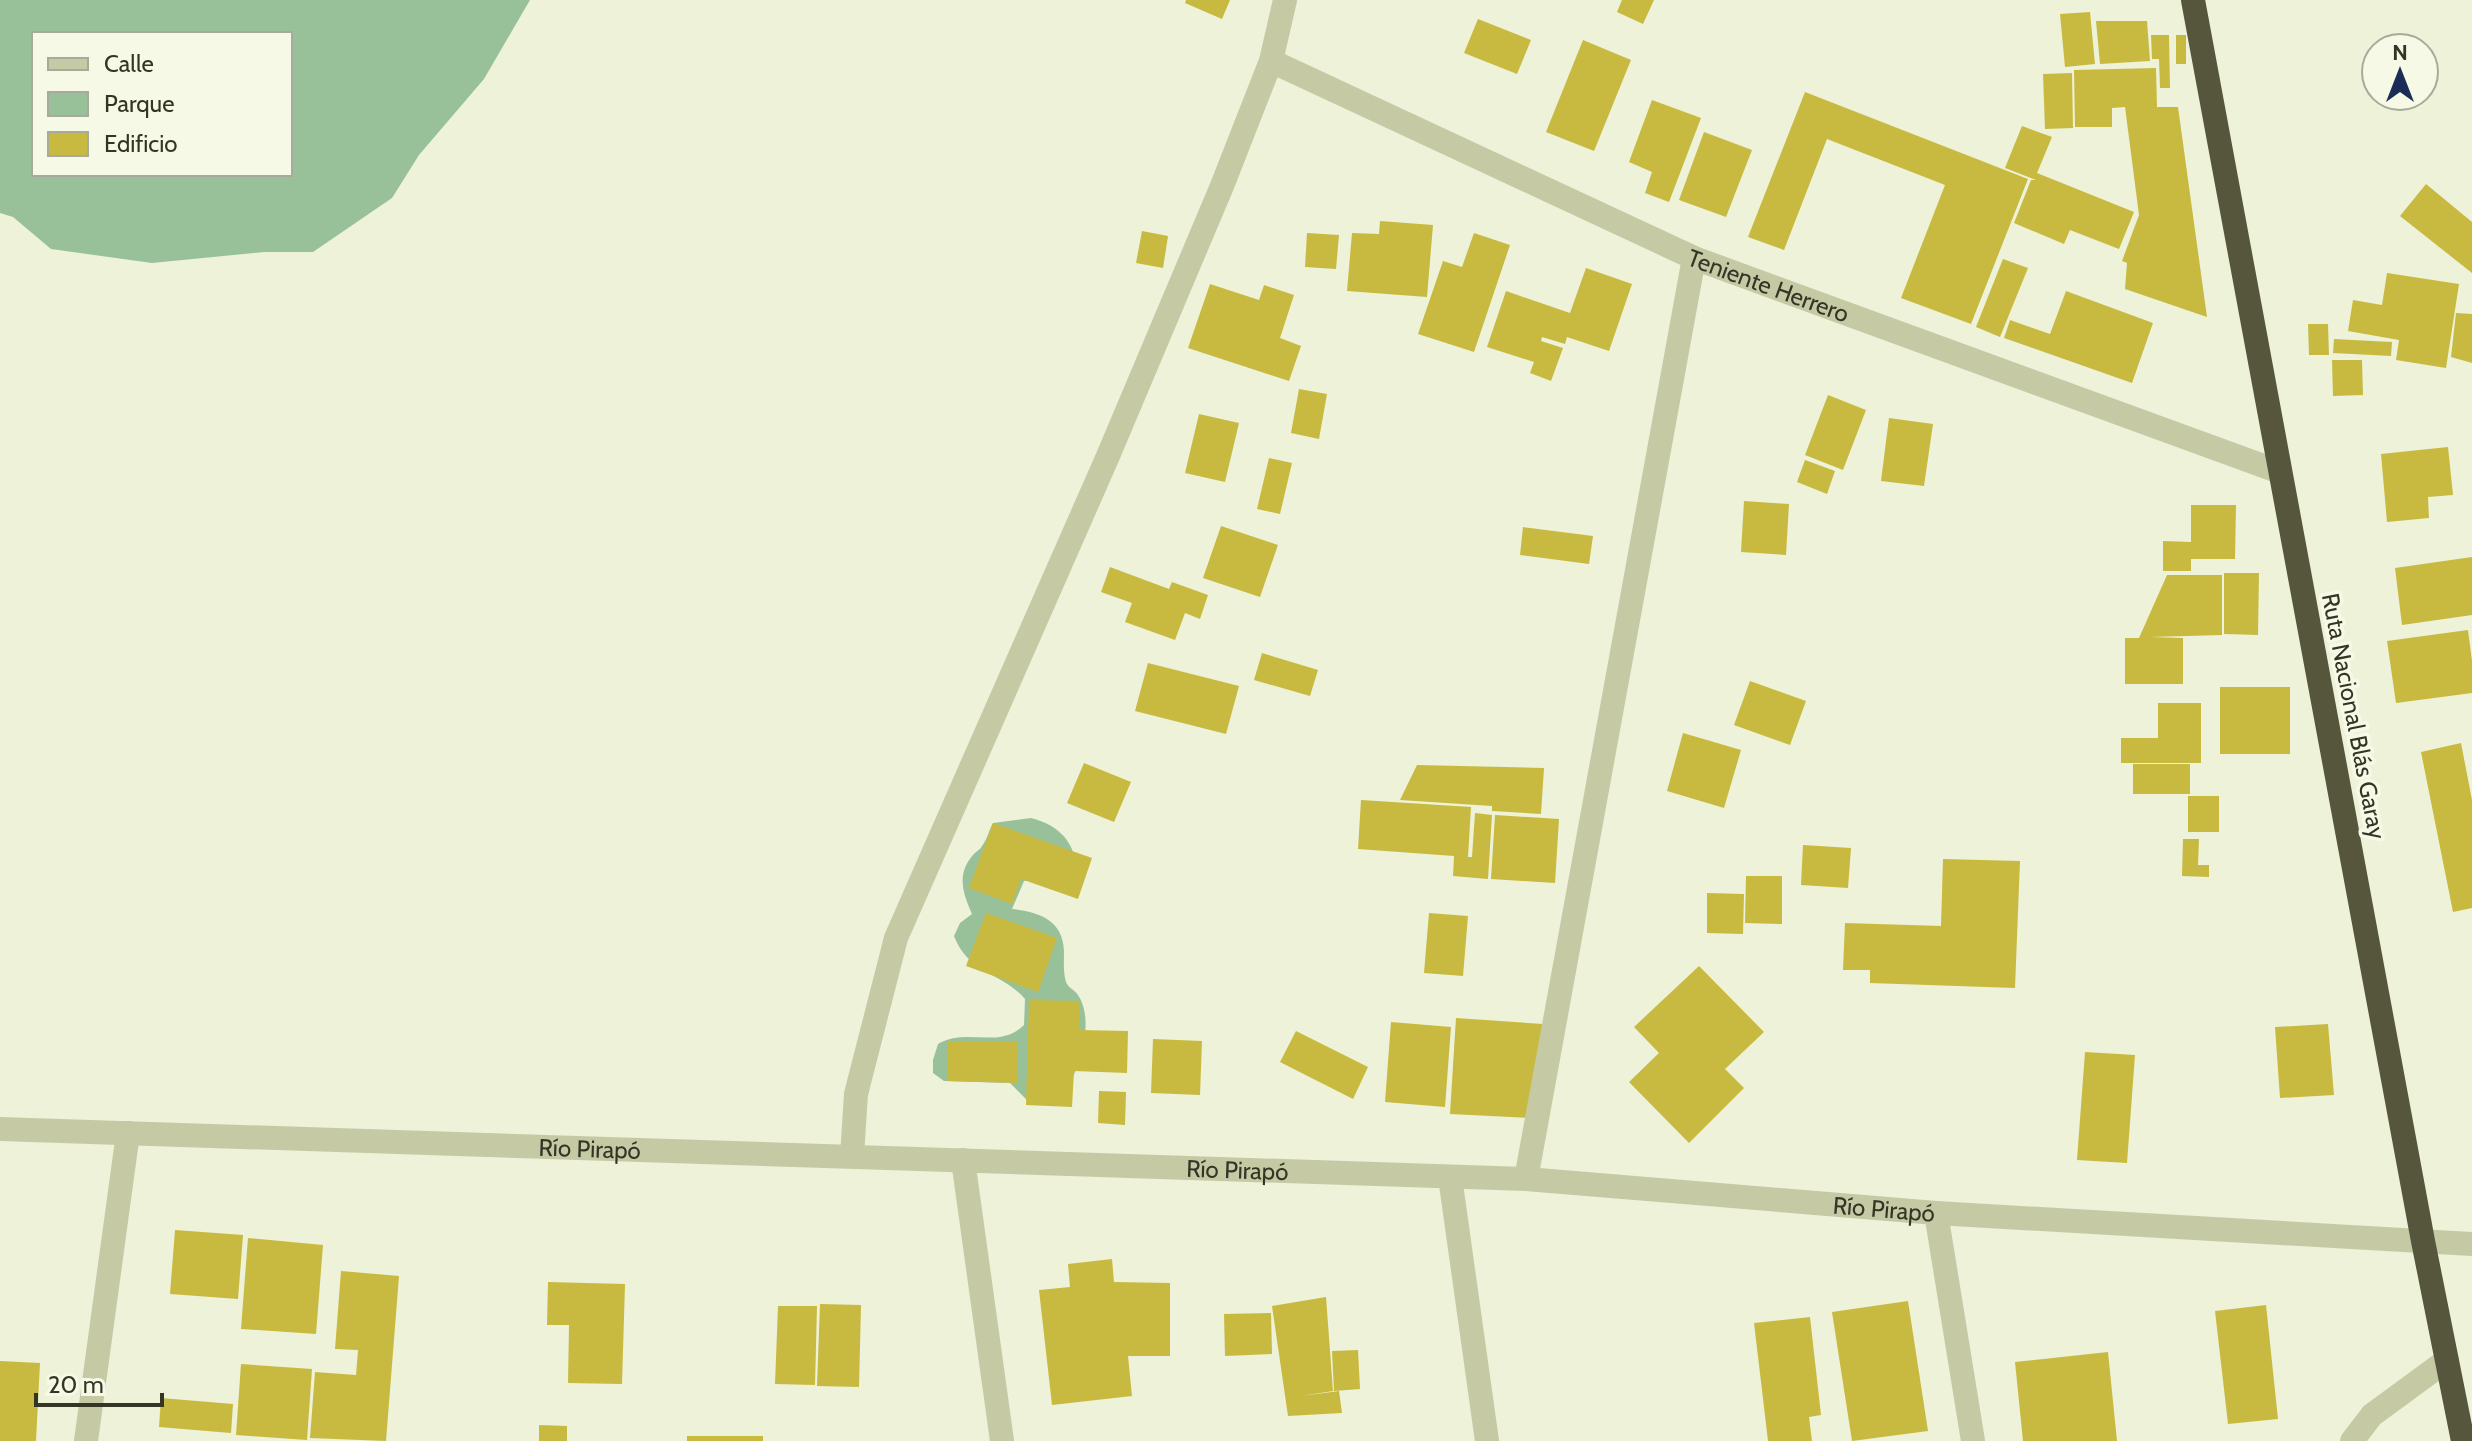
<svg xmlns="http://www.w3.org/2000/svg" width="2472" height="1441" viewBox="0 0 2472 1441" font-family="Cabin,sans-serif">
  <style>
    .green { fill: #99c199; fill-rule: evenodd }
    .building { fill: #c8ba40 }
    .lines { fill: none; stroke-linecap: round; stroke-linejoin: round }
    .minor { stroke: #c5caa5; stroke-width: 24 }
    .highway { stroke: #56563d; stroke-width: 24 }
    .labels { text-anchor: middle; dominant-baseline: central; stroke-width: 7; stroke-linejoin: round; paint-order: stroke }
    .street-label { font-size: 24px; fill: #353526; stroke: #f5f9e5 }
  </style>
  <rect width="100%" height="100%" fill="#edf2d9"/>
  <g class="green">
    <path d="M 0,0 L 530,0 L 484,79 L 419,155 L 392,198 L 313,252 L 264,252 L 152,263 L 51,249 L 13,217 L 0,213 ZM 34,34 L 290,34 L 290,174 L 34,174 Z"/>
    <path d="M 1031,818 C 1055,824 1072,838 1076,863 L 1052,879 L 1024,881 L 1012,909 C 1039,912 1063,920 1064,951 C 1064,961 1063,972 1066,982 C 1069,989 1074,989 1078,995 C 1095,1020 1080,1068 1066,1090 L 1029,1102 L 1010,1083 L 944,1081 L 933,1073 L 933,1060 L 938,1044 C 967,1027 998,1050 1024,1025 L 1025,999 C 1002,972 969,975 954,936 L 960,923 L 972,914 C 963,893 956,875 973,855 C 975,852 980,850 982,846 C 987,840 989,830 993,823 Z"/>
  </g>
  <g class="building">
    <path d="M 1186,0 L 1230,0 L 1222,19 L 1185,3 Z"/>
    <path d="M 1622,0 L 1654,0 L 1643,24 L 1617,12 Z"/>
    <path d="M 2090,12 L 2095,64 L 2065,67 L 2060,14 Z"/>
    <path d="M 1478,19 L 1531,40 L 1517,74 L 1464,53 Z"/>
    <path d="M 2096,21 L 2147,21 L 2150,61 L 2100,64 Z"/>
    <path d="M 2151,35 L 2169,35 L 2170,88 L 2160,88 L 2159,59 L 2152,59 Z"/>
    <rect x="2176" y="35" width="10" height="29"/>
    <path d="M 1583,40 L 1631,60 L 1594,151 L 1546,132 Z"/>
    <path d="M 2156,68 L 2157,107 L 2178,107 L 2207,317 L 2125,289 L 2127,263 L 2122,261 L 2139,215 L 2125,107 L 2112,108 L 2112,127 L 2075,127 L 2074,70 Z"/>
    <path d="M 2072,73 L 2073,128 L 2045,129 L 2043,74 Z"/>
    <path d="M 1805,92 L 2028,179 L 1971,324 L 1901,298 L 1945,185 L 1827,139 L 1784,250 L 1748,237 Z"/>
    <path d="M 1652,100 L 1701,118 L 1669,202 L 1645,193 L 1652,172 L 1629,162 Z"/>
    <path d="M 2022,126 L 2052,137 L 2037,173 L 2134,212 L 2119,249 L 2070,230 L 2064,244 L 2014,223 L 2031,180 L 2036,180 L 2005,168 Z"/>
    <path d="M 1704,132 L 1752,150 L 1726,217 L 1679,200 Z"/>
    <path d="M 2426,184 L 2472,222 L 2472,273 L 2400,216 Z"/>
    <path d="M 1380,221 L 1433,225 L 1427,297 L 1347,291 L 1352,233 L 1379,234 Z"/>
    <path d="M 1142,231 L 1168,236 L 1163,268 L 1136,263 Z"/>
    <path d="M 1307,233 L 1339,235 L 1336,269 L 1305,267 Z"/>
    <path d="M 1474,233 L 1510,245 L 1474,352 L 1418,334 L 1443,261 L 1462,267 Z"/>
    <path d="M 2003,259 L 2028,268 L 2000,337 L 1976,327 Z"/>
    <path d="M 1586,268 L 1632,284 L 1609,351 L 1567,337 L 1565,344 L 1542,337 L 1541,341 L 1563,348 L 1551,381 L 1530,373 L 1534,362 L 1487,347 L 1506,291 L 1570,313 Z"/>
    <path d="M 2387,273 L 2459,284 L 2446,368 L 2396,360 L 2399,340 L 2348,331 L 2353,300 L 2382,305 Z"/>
    <path d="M 1210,284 L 1259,300 L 1264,285 L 1294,295 L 1280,338 L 1301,346 L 1289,381 L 1188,348 Z"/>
    <path d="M 2066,291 L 2153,323 L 2132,383 L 2004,338 L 2010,320 L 2050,334 Z"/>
    <path d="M 2456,313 L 2472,314 L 2472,363 L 2451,357 Z"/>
    <path d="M 2308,324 L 2328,324 L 2329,355 L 2309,355 Z"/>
    <path d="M 2334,339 L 2392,342 L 2391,356 L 2333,353 Z"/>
    <path d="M 2332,360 L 2362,360 L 2363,395 L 2333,396 Z"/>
    <path d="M 1299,389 L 1327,394 L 1319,439 L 1291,433 Z"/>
    <path d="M 1828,395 L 1866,410 L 1843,470 L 1805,455 Z"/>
    <path d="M 1199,414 L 1239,423 L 1225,482 L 1185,473 Z"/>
    <path d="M 1889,418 L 1933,424 L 1924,486 L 1881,481 Z"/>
    <path d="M 2448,447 L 2453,495 L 2428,497 L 2429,518 L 2387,522 L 2381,454 Z"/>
    <path d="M 1269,458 L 1292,463 L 1280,514 L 1257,509 Z"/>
    <path d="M 1805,460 L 1835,471 L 1827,494 L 1797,482 Z"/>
    <path d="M 1744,501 L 1789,504 L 1786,555 L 1741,552 Z"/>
    <path d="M 2191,505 L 2236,505 L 2235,559 L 2191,559 L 2191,571 L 2163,571 L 2163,541 L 2191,542 Z"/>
    <path d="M 1221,526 L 1278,545 L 1260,597 L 1203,578 Z"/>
    <path d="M 1523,527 L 1593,536 L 1589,564 L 1520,555 Z"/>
    <path d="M 2472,557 L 2472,615 L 2402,625 L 2395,568 Z"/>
    <path d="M 1110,567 L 1169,589 L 1172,582 L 1208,595 L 1200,619 L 1185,613 L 1175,640 L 1125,622 L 1132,603 L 1101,592 Z"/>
    <path d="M 2224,573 L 2259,573 L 2258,635 L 2224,634 Z"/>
    <path d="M 2167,575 L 2222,575 L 2222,635 L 2150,637 L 2183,638 L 2183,684 L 2125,684 L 2125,638 L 2139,638 Z"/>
    <path d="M 2468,630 L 2472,661 L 2472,693 L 2396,703 L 2387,641 Z"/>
    <path d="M 1262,653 L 1318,670 L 1310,696 L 1254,680 Z"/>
    <path d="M 1148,663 L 1239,686 L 1226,734 L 1135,711 Z"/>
    <path d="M 1750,681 L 1806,701 L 1790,745 L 1734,725 Z"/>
    <rect x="2220" y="687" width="70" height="67"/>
    <path d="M 2158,703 L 2201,703 L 2201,763 L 2121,763 L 2121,738 L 2158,738 Z"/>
    <path d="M 1683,733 L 1741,750 L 1724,808 L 1667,791 Z"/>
    <path d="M 2461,743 L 2472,800 L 2472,908 L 2453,912 L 2421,752 Z"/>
    <path d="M 1084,763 L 1131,782 L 1114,822 L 1067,803 Z"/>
    <rect x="2133" y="764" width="57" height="30"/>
    <path d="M 1417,765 L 1544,768 L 1541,814 L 1492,811 L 1492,806 L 1400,800 Z"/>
    <rect x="2188" y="796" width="31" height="36"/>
    <path d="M 1361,800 L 1471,807 L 1468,857 L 1472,857 L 1475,813 L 1492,815 L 1488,879 L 1453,876 L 1454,856 L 1358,849 Z"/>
    <path d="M 1495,815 L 1559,819 L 1555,883 L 1491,879 Z"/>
    <path d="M 993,823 L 1092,858 L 1078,899 L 1021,879 L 1012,904 L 969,888 Z"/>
    <path d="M 2183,839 L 2199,839 L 2198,865 L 2209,865 L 2209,877 L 2182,876 Z"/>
    <path d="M 1803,845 L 1851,848 L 1848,888 L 1801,885 Z"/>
    <path d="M 1943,859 L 2020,861 L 2015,988 L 1870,983 L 1870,970 L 1843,970 L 1845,923 L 1941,926 Z"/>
    <path d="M 1746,876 L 1782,876 L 1782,924 L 1745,923 Z"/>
    <path d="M 1707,893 L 1744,894 L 1743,934 L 1707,933 Z"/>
    <path d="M 986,913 L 1057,938 L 1038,992 L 966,966 Z"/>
    <path d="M 1429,913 L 1468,916 L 1463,976 L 1424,973 Z"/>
    <path d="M 1699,966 L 1764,1032 L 1725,1069 L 1744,1088 L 1689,1143 L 1629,1082 L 1659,1053 L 1634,1027 Z"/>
    <path d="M 1029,1000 L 1080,1001 L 1079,1030 L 1128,1031 L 1127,1073 L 1074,1071 L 1072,1107 L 1026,1105 Z"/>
    <path d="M 1456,1018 L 1543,1024 L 1530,1118 L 1450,1114 Z"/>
    <path d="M 1391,1022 L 1451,1027 L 1445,1107 L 1385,1102 Z"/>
    <path d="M 2328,1024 L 2334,1095 L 2280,1098 L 2275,1027 Z"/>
    <path d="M 1296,1031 L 1368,1067 L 1353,1099 L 1280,1062 Z"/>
    <path d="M 1153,1039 L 1202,1041 L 1200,1095 L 1151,1093 Z"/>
    <path d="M 948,1041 L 1018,1042 L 1017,1083 L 947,1081 Z"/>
    <path d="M 2085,1052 L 2135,1055 L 2127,1163 L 2077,1160 Z"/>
    <path d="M 1099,1091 L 1126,1092 L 1125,1125 L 1098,1123 Z"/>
    <path d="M 175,1230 L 243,1235 L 238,1299 L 170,1294 Z"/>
    <path d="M 248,1238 L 323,1245 L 316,1334 L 241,1329 Z"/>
    <path d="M 1112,1259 L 1114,1282 L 1170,1283 L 1170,1356 L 1128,1356 L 1132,1396 L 1052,1405 L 1039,1290 L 1070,1287 L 1068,1264 Z"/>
    <path d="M 341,1271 L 399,1276 L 386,1441 L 310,1438 L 315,1372 L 356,1375 L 358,1350 L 335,1349 Z"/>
    <path d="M 548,1282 L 625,1284 L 622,1384 L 568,1383 L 569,1325 L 547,1325 Z"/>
    <path d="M 1326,1297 L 1333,1391 L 1301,1396 L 1339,1391 L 1342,1413 L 1288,1416 L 1272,1306 Z"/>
    <path d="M 1908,1301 L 1928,1431 L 1852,1441 L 1832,1312 Z"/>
    <path d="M 820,1304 L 861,1305 L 859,1387 L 817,1386 Z"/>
    <path d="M 2266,1305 L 2278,1419 L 2228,1424 L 2215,1311 Z"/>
    <path d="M 778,1306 L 817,1306 L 815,1385 L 775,1384 Z"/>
    <path d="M 1271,1313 L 1272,1354 L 1225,1356 L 1224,1314 Z"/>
    <path d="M 1810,1317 L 1821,1415 L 1809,1417 L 1812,1441 L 1768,1441 L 1754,1323 Z"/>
    <path d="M 1358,1350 L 1360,1389 L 1334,1391 L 1332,1351 Z"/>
    <path d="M 2108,1352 L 2117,1441 L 2023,1441 L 2015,1362 Z"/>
    <path d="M 0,1361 L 40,1363 L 36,1441 L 0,1441 Z"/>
    <path d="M 241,1364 L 312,1369 L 307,1440 L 236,1435 Z"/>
    <path d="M 161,1398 L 233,1404 L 231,1433 L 159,1427 Z"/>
    <path d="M 539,1425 L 567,1426 L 567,1441 L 539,1441 Z"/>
    <rect x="687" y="1436" width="76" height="5"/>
  </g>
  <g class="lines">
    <g class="minor">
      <path id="s1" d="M 1271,61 L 1694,258 L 2280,472"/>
      <path id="s2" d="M 0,1129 L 1526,1179 L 1936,1213 L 2472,1244"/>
      <path d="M 852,1156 L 856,1094 L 896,938 L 1108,456 L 1222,186 L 1271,61 L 1285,0"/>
      <path d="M 963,1160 L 1002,1441"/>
      <path d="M 1450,1177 L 1487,1441"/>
      <path d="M 1526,1179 L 1694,258"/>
      <path d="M 1936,1213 L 1973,1441"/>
      <path d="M 86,1441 L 128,1133"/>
      <path d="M 2352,1441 L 2372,1415 L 2447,1360"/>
    </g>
    <path class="highway" d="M 2193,0 L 2423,1241 L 2463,1441"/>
  </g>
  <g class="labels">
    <g class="street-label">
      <text stroke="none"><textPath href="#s1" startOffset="546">Teniente Herrero</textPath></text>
      <text transform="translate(2354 716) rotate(79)">Ruta Nacional Blás Garay</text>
      <text stroke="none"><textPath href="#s2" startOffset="590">Río Pirapó</textPath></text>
      <text stroke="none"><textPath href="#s2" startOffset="1238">Río Pirapó</textPath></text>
      <text stroke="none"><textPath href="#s2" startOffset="1886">Río Pirapó</textPath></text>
    </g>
  </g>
  <rect x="32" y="32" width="260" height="144" fill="#f5f9e5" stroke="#a8ab99" stroke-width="2"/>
  <rect x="48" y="58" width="40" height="12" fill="#c5caa5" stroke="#a8ab99" stroke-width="2"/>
  <text x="104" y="72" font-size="24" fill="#353526">Calle</text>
  <rect x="48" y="92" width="40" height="24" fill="#99c199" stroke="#a8ab99" stroke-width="2"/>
  <text x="104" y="112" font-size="24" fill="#353526">Parque</text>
  <rect x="48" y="132" width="40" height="24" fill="#c8ba40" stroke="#a8ab99" stroke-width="2"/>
  <text x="104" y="152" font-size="24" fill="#353526">Edificio</text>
  <g transform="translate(2400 72)"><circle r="38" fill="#f5f9e5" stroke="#a8ab99" stroke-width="2"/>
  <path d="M0-6L14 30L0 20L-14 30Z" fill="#1b2c57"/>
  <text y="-12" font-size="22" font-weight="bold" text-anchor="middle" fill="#353526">N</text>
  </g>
  <path d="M36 1393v12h126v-12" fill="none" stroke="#353526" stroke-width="4"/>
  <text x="48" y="1393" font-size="24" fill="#353526" stroke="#f5f9e5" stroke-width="6" paint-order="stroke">20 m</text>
</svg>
